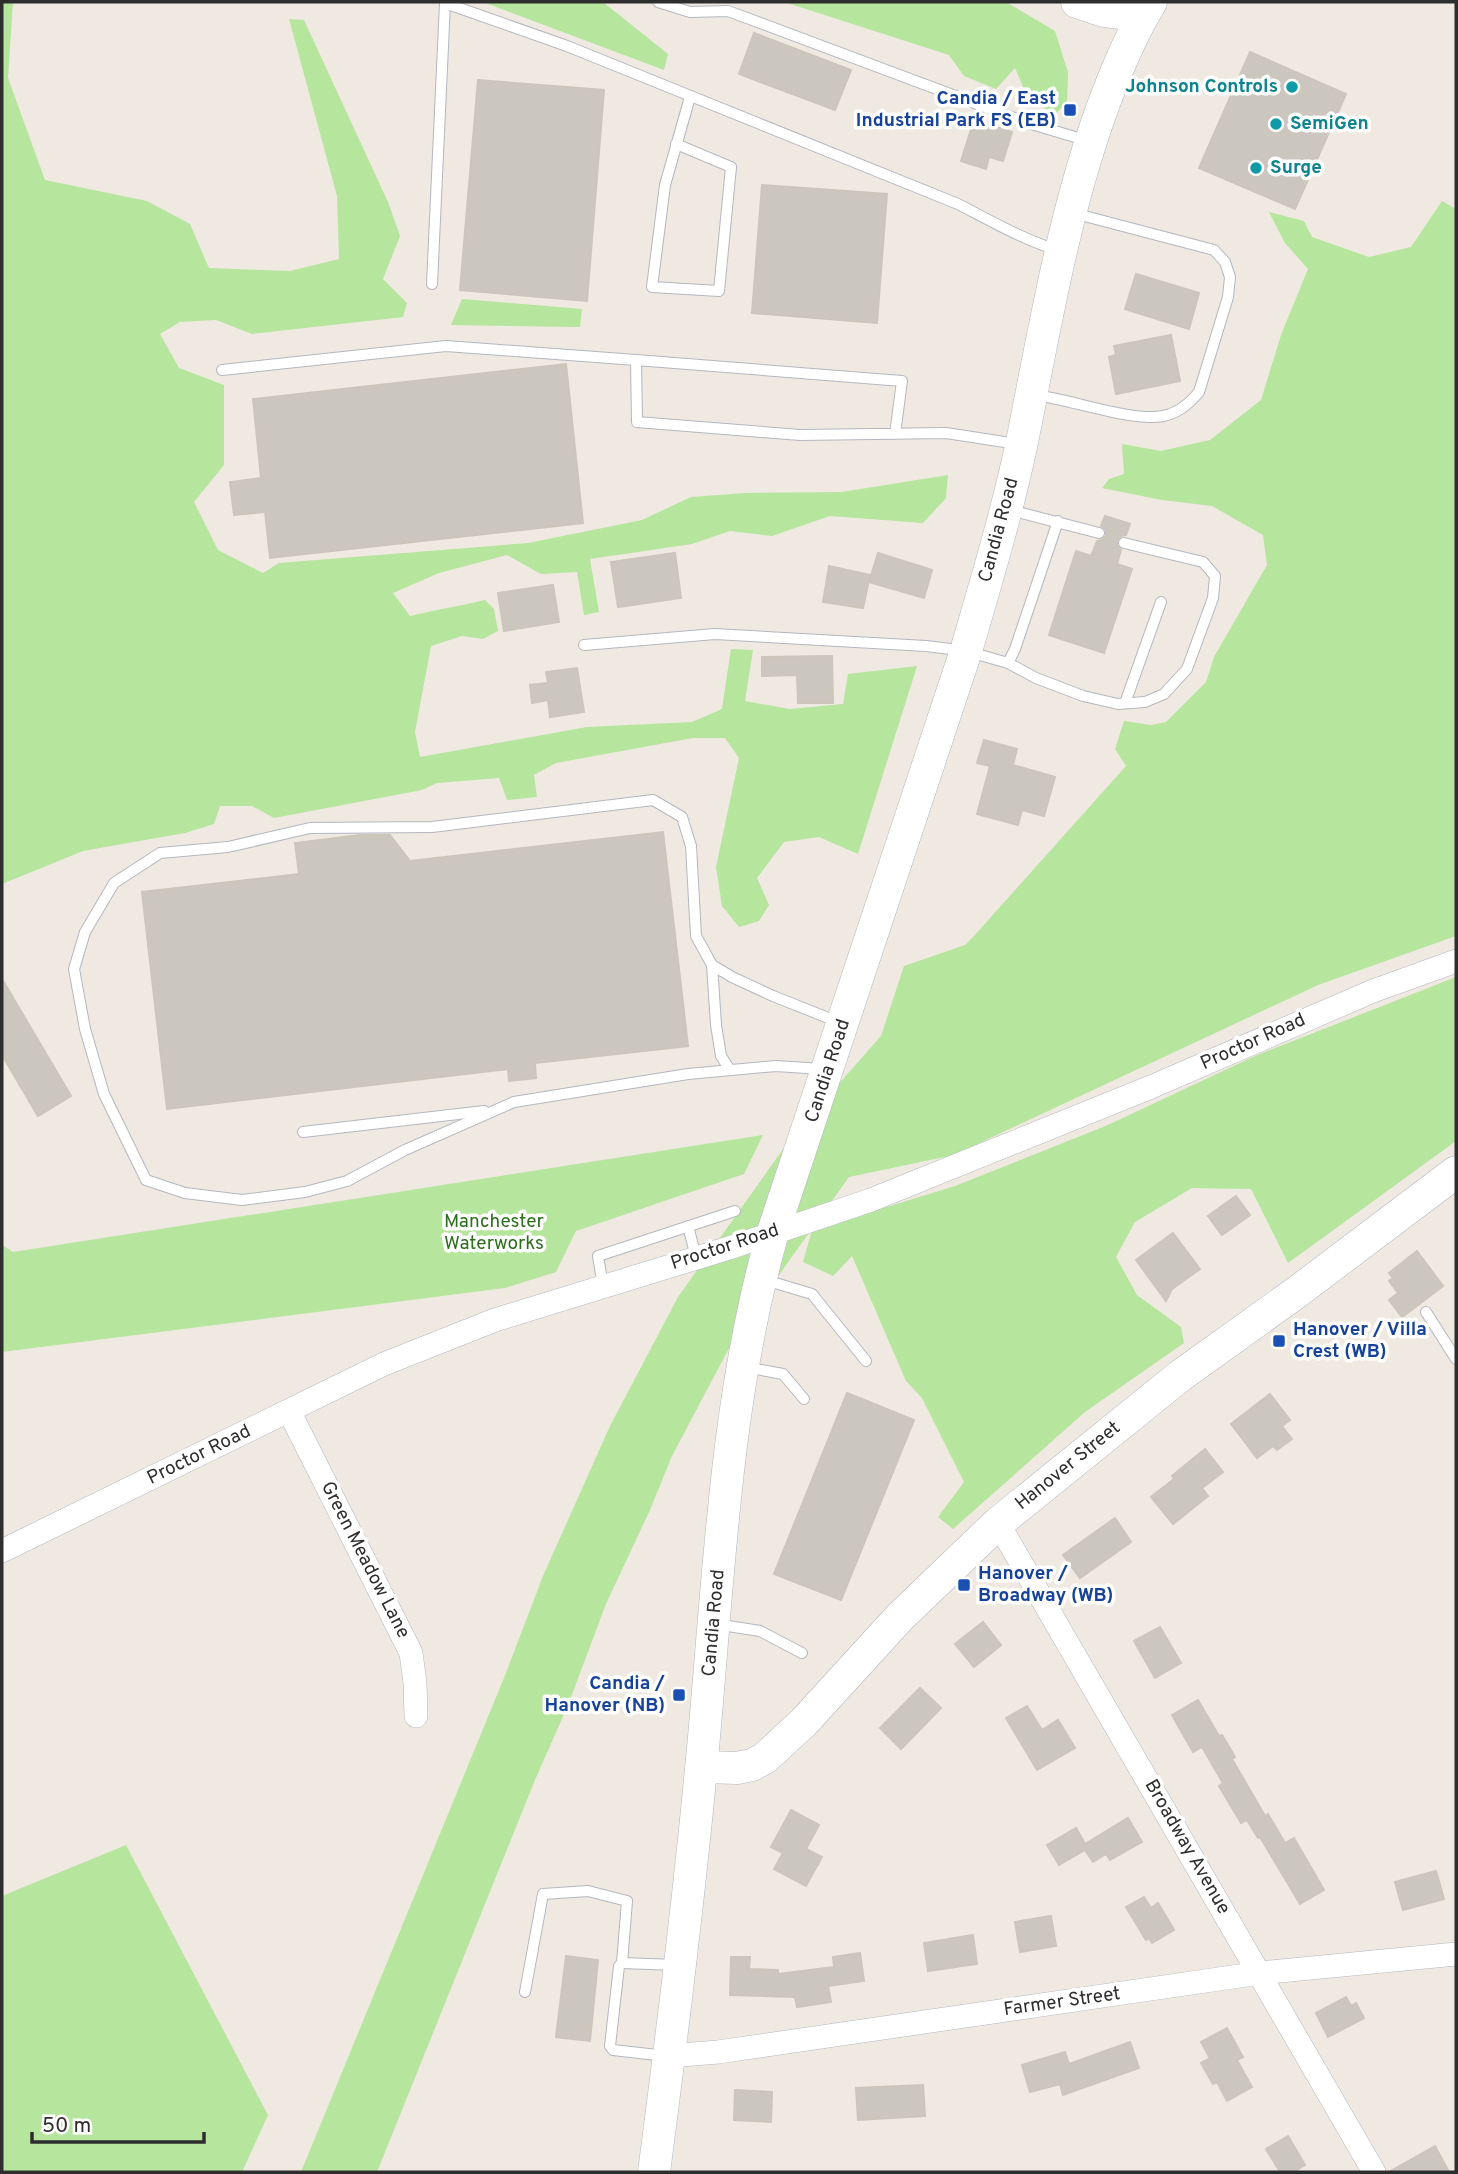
<svg xmlns="http://www.w3.org/2000/svg" width="1458" height="2174" viewBox="0 0 1458 2174" font-family="Overpass,sans-serif">
  <style>
    .green { fill: #b6e59e }
    .building { fill: #cbc7bf; stroke: #cbc5ba; stroke-width: 2 }
    .lines { fill: none; stroke-linecap: round; stroke-linejoin: round }
    .lane-casing { stroke: #b4b7c1; stroke-width: 12 }
    .street-casing { stroke: #b4b7c1; stroke-width: 24 }
    .secondary-casing { stroke: #b4b7c1; stroke-width: 33 }
    .lane { stroke: #fff; stroke-width: 10 }
    .street { stroke: #fff; stroke-width: 23 }
    .secondary { stroke: #fff; stroke-width: 32 }
    .culture-dot { fill: #0f9aa8; stroke: #fff; stroke-width: 2.5 }
    .transit-dot { fill: #1a4fb4; stroke: #fff; stroke-width: 2.5 }
    .labels { text-anchor: middle; dominant-baseline: central; stroke-width: 7; stroke-linejoin: round; paint-order: stroke }
    .culture-label { font-size: 19px; font-weight: bold; fill: #0d838f; stroke: #fff; text-anchor: start }
    .transit-label { font-size: 19px; font-weight: bold; fill: #164399; stroke: #fff; text-anchor: end }
    .street-label { font-size: 19px; fill: #2e2e2e; stroke: #fff }
    .park-label { font-size: 19px; fill: #2c6e1b; stroke: #fff }
  </style>
  <rect width="100%" height="100%" fill="#efe9e1"/>
  <g class="green">
    <path d="M 2,2 L 13,2 L 8,78 L 45,180 L 147,201 L 190,224 L 209,268 L 290,271 L 339,259 L 337,196 L 289,19 L 304,20 L 388,202 L 400,236 L 383,279 L 407,303 L 403,317 L 252,334 L 216,320 L 180,322 L 160,334 L 179,368 L 224,385 L 224,465 L 194,502 L 218,550 L 263,573 L 279,563 L 528,543 L 642,520 L 691,497 L 746,493 L 842,492 L 948,475 L 946,498 L 923,523 L 830,516 L 772,536 L 730,531 L 692,544 L 590,559 L 599,612 L 584,615 L 577,572 L 541,574 L 507,555 L 439,573 L 393,593 L 410,616 C 435,610 460,606 485,600 L 494,609 L 498,631 L 483,639 L 462,636 L 431,646 L 415,732 L 420,757 L 587,727 L 692,722 L 722,709 L 731,649 L 753,650 L 745,701 L 790,709 L 843,704 L 848,674 L 917,666 L 858,854 L 819,837 L 784,842 L 757,878 L 769,905 L 759,921 L 739,927 L 722,906 L 716,867 L 739,758 L 725,738 L 693,738 L 556,763 L 534,775 L 537,797 L 507,800 L 499,778 L 437,783 L 422,790 L 274,818 L 252,806 L 220,806 L 214,824 L 185,833 L 83,851 L 2,884 Z"/>
    <path d="M 483,2 L 603,2 L 668,54 L 664,70 Z"/>
    <path d="M 784,2 L 1006,2 L 1055,31 L 1068,72 L 1067,103 L 1054,115 L 1026,94 L 1015,68 L 996,89 L 964,76 L 949,55 Z"/>
    <path d="M 1442,201 L 1456,209 L 1456,936 L 1318,985 L 954,1155 L 849,1177 L 736,1335 L 672,1456 L 650,1510 L 606,1604 L 568,1705 L 535,1780 L 377,2172 L 301,2172 L 504,1678 L 543,1576 L 610,1426 L 678,1297 L 791,1138 L 881,1036 L 904,966 L 965,945 L 974,936 L 1126,766 L 1115,749 L 1124,721 L 1151,725 L 1166,722 L 1206,682 L 1214,657 L 1267,565 L 1263,535 L 1212,506 L 1162,500 L 1102,488 L 1109,479 L 1124,474 L 1122,444 L 1161,451 L 1210,440 L 1261,400 L 1281,335 L 1308,269 L 1285,243 L 1269,212 L 1304,221 L 1312,237 L 1369,257 L 1411,247 Z"/>
    <path d="M 462,299 L 582,309 L 580,327 L 451,325 Z"/>
    <path d="M 1456,977 L 1456,1141 L 1288,1263 L 1251,1189 L 1192,1188 L 1135,1222 L 1116,1257 L 1137,1295 L 1181,1327 L 1184,1343 L 1085,1412 L 953,1529 L 938,1517 L 964,1482 L 922,1398 L 906,1381 L 852,1256 L 833,1276 L 803,1262 L 812,1230 L 955,1186 L 1108,1125 L 1255,1056 Z"/>
    <path d="M 763,1135 L 744,1174 L 576,1231 L 556,1272 L 505,1288 L 2,1352 L 2,1245 L 13,1252 Z"/>
    <path d="M 126,1845 L 268,2115 L 242,2172 L 2,2172 L 2,1896 Z"/>
  </g>
  <g class="building">
    <path d="M 754,33 L 851,70 L 835,110 L 739,74 Z"/>
    <path d="M 1250,52 L 1346,94 L 1295,209 L 1199,168 Z"/>
    <path d="M 478,80 L 604,90 L 587,301 L 460,290 Z"/>
    <path d="M 974,120 L 1012,132 L 1003,161 L 989,157 L 986,169 L 961,161 Z"/>
    <path d="M 762,185 L 887,194 L 877,323 L 752,313 Z"/>
    <path d="M 1136,274 L 1199,293 L 1189,329 L 1125,309 Z"/>
    <path d="M 1171,335 L 1180,381 L 1116,394 L 1109,357 L 1116,355 L 1114,346 Z"/>
    <path d="M 566,364 L 583,523 L 270,558 L 265,512 L 234,515 L 230,482 L 261,478 L 253,399 Z"/>
    <path d="M 1105,516 L 1130,524 L 1126,535 L 1121,536 L 1117,541 L 1117,546 L 1121,550 L 1117,564 L 1132,569 L 1104,653 L 1049,635 L 1076,551 L 1091,556 L 1097,541 L 1102,540 L 1106,536 L 1106,530 L 1101,526 Z"/>
    <path d="M 675,553 L 681,598 L 618,607 L 611,562 Z"/>
    <path d="M 878,553 L 932,570 L 924,598 L 869,582 Z"/>
    <path d="M 829,566 L 870,575 L 863,608 L 823,602 Z"/>
    <path d="M 553,585 L 559,622 L 504,631 L 498,593 Z"/>
    <path d="M 832,656 L 833,703 L 798,703 L 797,675 L 762,676 L 762,657 Z"/>
    <path d="M 577,668 L 584,712 L 550,717 L 548,700 L 532,703 L 530,685 L 548,683 L 546,672 Z"/>
    <path d="M 984,740 L 1017,749 L 1013,765 L 1055,777 L 1044,816 L 1022,810 L 1018,825 L 977,814 L 990,766 L 977,763 Z"/>
    <path d="M 663,832 L 688,1046 L 535,1063 L 536,1078 L 509,1081 L 508,1069 L 167,1109 L 142,892 L 299,874 L 295,843 L 360,835 L 390,835 L 410,861 Z"/>
    <path d="M 2,979 L 71,1096 L 38,1116 L 2,1055 Z"/>
    <path d="M 1236,1196 L 1250,1215 L 1222,1235 L 1208,1216 Z"/>
    <path d="M 1173,1233 L 1200,1269 L 1172,1289 L 1166,1301 L 1136,1260 Z"/>
    <path d="M 1417,1251 L 1443,1286 L 1402,1317 L 1389,1300 L 1398,1293 L 1389,1281 L 1393,1278 L 1389,1273 Z"/>
    <path d="M 847,1393 L 914,1420 L 841,1600 L 774,1574 Z"/>
    <path d="M 1270,1394 L 1290,1420 L 1282,1426 L 1292,1439 L 1277,1450 L 1273,1446 L 1257,1458 L 1231,1424 Z"/>
    <path d="M 1205,1449 L 1223,1472 L 1202,1488 L 1208,1496 L 1173,1524 L 1151,1497 L 1174,1479 L 1172,1476 Z"/>
    <path d="M 1115,1518 L 1131,1542 L 1080,1578 L 1063,1555 Z"/>
    <path d="M 983,1622 L 1001,1645 L 974,1667 L 955,1644 Z"/>
    <path d="M 1160,1627 L 1181,1663 L 1155,1678 L 1134,1641 Z"/>
    <path d="M 920,1688 L 941,1708 L 901,1749 L 880,1728 Z"/>
    <path d="M 1198,1700 L 1219,1736 L 1222,1735 L 1235,1757 L 1232,1759 L 1265,1816 L 1268,1814 L 1285,1843 L 1294,1838 L 1324,1890 L 1300,1904 L 1260,1837 L 1258,1838 L 1247,1820 L 1241,1823 L 1219,1786 L 1223,1783 L 1202,1747 L 1193,1752 L 1172,1715 Z"/>
    <path d="M 1027,1706 L 1042,1730 L 1058,1720 L 1075,1748 L 1037,1770 L 1006,1718 Z"/>
    <path d="M 791,1810 L 819,1825 L 806,1849 L 822,1857 L 806,1886 L 774,1869 L 783,1853 L 771,1847 Z"/>
    <path d="M 1128,1818 L 1142,1842 L 1110,1860 L 1106,1854 L 1093,1862 L 1085,1850 L 1059,1865 L 1047,1845 L 1076,1828 L 1085,1844 Z"/>
    <path d="M 1436,1871 L 1444,1899 L 1403,1910 L 1395,1882 Z"/>
    <path d="M 1144,1897 L 1151,1908 L 1158,1903 L 1174,1930 L 1152,1943 L 1149,1938 L 1146,1940 L 1126,1907 Z"/>
    <path d="M 1051,1916 L 1056,1946 L 1020,1952 L 1015,1922 Z"/>
    <path d="M 973,1935 L 977,1964 L 928,1971 L 924,1943 Z"/>
    <path d="M 860,1953 L 864,1981 L 828,1986 L 831,2002 L 797,2007 L 795,1997 L 730,1995 L 731,1957 L 750,1957 L 749,1969 L 778,1970 L 778,1974 L 834,1967 L 833,1957 Z"/>
    <path d="M 566,1956 L 598,1960 L 590,2041 L 556,2037 Z"/>
    <path d="M 1346,1997 L 1351,2006 L 1356,2003 L 1364,2018 L 1328,2037 L 1316,2013 Z"/>
    <path d="M 1227,2028 L 1243,2057 L 1237,2060 L 1252,2087 L 1227,2101 L 1217,2082 L 1213,2084 L 1201,2063 L 1210,2058 L 1201,2042 Z"/>
    <path d="M 1130,2042 L 1139,2068 L 1063,2095 L 1060,2084 L 1030,2092 L 1022,2065 L 1065,2052 L 1069,2064 Z"/>
    <path d="M 923,2085 L 925,2116 L 858,2120 L 856,2088 Z"/>
    <path d="M 735,2090 L 772,2092 L 771,2122 L 734,2120 Z"/>
    <path d="M 1288,2136 L 1305,2165 L 1293,2172 L 1280,2172 L 1266,2149 Z"/>
    <path d="M 1435,2146 L 1449,2172 L 1389,2172 Z"/>
  </g>
  <g class="lines">
    <defs>
      <g id="lane">
        <path d="M 658,2 L 690,12 L 728,11 L 1025,122 L 1088,141"/>
        <path d="M 676,144 L 731,167 L 719,291 L 652,287 L 665,185 L 690,97"/>
        <path d="M 432,284 L 445,3 L 567,46 L 958,204 C 991,221 1022,239 1057,250"/>
        <path d="M 222,370 L 446,346 L 636,360"/>
        <path d="M 1034,395 C 1071,399 1130,422 1163,416 C 1179,413 1190,403 1199,392 L 1228,297 L 1230,277 L 1225,262 L 1214,250 L 1073,213"/>
        <path d="M 895,434 L 902,381 L 636,360 L 637,422 L 800,435 L 946,433 L 1018,444"/>
        <path d="M 1010,510 L 1099,533"/>
        <path d="M 584,645 L 715,634 L 926,646 L 966,651 L 1008,663 L 1036,678 L 1083,696 L 1118,704 L 1145,702 L 1164,694 L 1187,669 L 1213,598 L 1215,576 L 1203,562 L 1124,543"/>
        <path d="M 1008,663 L 1015,649 L 1058,521"/>
        <path d="M 1125,703 L 1161,602"/>
        <path d="M 712,965 L 716,1025 L 721,1056 L 730,1070"/>
        <path d="M 822,1069 L 776,1066 L 688,1074 L 514,1102 L 405,1150 L 347,1181 L 305,1192 L 242,1200 L 185,1193 L 146,1180 L 104,1094 L 85,1029 L 74,969 L 85,932 L 114,883 L 160,853 L 228,847 L 310,828 L 432,827 L 653,800 L 682,817 L 691,846 L 696,936 L 712,965 L 732,977 L 773,996 L 841,1023"/>
        <path d="M 303,1132 L 484,1111"/>
        <path d="M 688,1226 L 696,1257"/>
        <path d="M 762,1279 L 812,1294 L 866,1361"/>
        <path d="M 603,1286 L 598,1256 L 735,1211"/>
        <path d="M 1426,1312 L 1456,1359"/>
        <path d="M 745,1367 L 783,1374 L 804,1399"/>
        <path d="M 715,1624 L 760,1631 L 802,1653"/>
        <path d="M 622,1963 L 676,1965"/>
        <path d="M 525,1992 L 543,1894 L 588,1891 L 627,1901 L 622,1963 L 619,1966 L 610,2046 L 613,2050 L 666,2056"/>
      </g>
      <g id="street">
        <path d="M 289,1411 L 411,1653 L 415,1683 L 416,1716"/>
        <path d="M 998,1523 L 1374,2172"/>
        <path d="M 2,1551 L 384,1364 L 495,1320 L 729,1248 L 871,1200 L 1151,1087 L 1373,991 L 1456,961"/>
        <path d="M 669,2056 L 718,2052 L 1260,1973 L 1456,1954"/>
      </g>
      <g id="secondary">
        <path d="M 1077,2 L 1104,11 L 1142,16"/>
        <path d="M 702,1767 L 737,1768 L 752,1765 L 765,1758 L 804,1722 L 899,1618 L 998,1523 L 1180,1376 L 1297,1292 L 1456,1172"/>
        <path d="M 654,2172 C 674,2020 693,1867 706,1714 C 720,1553 728,1389 773,1232 L 966,651 C 986,582 1007,513 1022,442 C 1044,332 1062,223 1099,117 C 1113,78 1129,38 1151,2"/>
      </g>
    </defs>
    <use href="#lane" class="lane-casing"/>
    <use href="#street" class="street-casing"/>
    <use href="#secondary" class="secondary-casing"/>
    <use href="#lane" class="lane"/>
    <use href="#street" class="street"/>
    <use href="#secondary" class="secondary"/>
  </g>
  <g class="culture-dot">
    <circle cx="1292" cy="87" r="7"/>
    <circle cx="1276" cy="124" r="7"/>
    <circle cx="1256" cy="168" r="7"/>
  </g>
  <g class="transit-dot">
    <rect x="1063" y="103" width="14" height="14" rx="3.5"/>
    <rect x="1272" y="1334" width="14" height="14" rx="3.5"/>
    <rect x="957" y="1578" width="14" height="14" rx="3.5"/>
    <rect x="672" y="1688" width="14" height="14" rx="3.5"/>
  </g>
  <g class="labels">
    <g class="culture-label">
      <text x="1278" y="87" text-anchor="end">Johnson Controls</text>
      <text x="1290" y="124">SemiGen</text>
      <text x="1270" y="168">Surge</text>
    </g>
    <g class="transit-label">
      <text x="1056" y="99">Candia / East<tspan x="1056" dy="22">Industrial Park FS (EB)</tspan></text>
      <text x="1293" y="1330" text-anchor="start">Hanover / Villa<tspan x="1293" dy="22">Crest (WB)</tspan></text>
      <text x="978" y="1574" text-anchor="start">Hanover /<tspan x="978" dy="22">Broadway (WB)</tspan></text>
      <text x="665" y="1684">Candia /<tspan x="665" dy="22">Hanover (NB)</tspan></text>
    </g>
    <g class="street-label">
      <text transform="translate(999 530) rotate(-75)">Candia Road</text>
      <text transform="translate(1253 1042) rotate(-24)">Proctor Road</text>
      <text transform="translate(828 1071) rotate(-72)">Candia Road</text>
      <text transform="translate(725 1247) rotate(-18)">Proctor Road</text>
      <text transform="translate(199 1455) rotate(-26)">Proctor Road</text>
      <text transform="translate(1068 1466) rotate(-39)">Hanover Street</text>
      <text transform="translate(365 1560) rotate(63)">Green Meadow Lane</text>
      <text transform="translate(714 1623) rotate(-85)">Candia Road</text>
      <text transform="translate(1187 1847) rotate(60)">Broadway Avenue</text>
      <text transform="translate(1062 2002) rotate(-8)">Farmer Street</text>
    </g>
    <g class="park-label">
      <text x="494" y="1222">Manchester<tspan x="494" dy="22">Waterworks</tspan></text>
    </g>
  </g>
  <rect width="1458" height="2174" fill="none" stroke="#2e2e2e" stroke-width="7"/>
  <path d="M32 2132v10h172v-10" fill="none" stroke="#2e2e2e" stroke-width="3.5"/>
  <text x="42" y="2132" font-size="21" fill="#2e2e2e" stroke="#ffffff" stroke-width="5" paint-order="stroke">50 m</text>
</svg>
